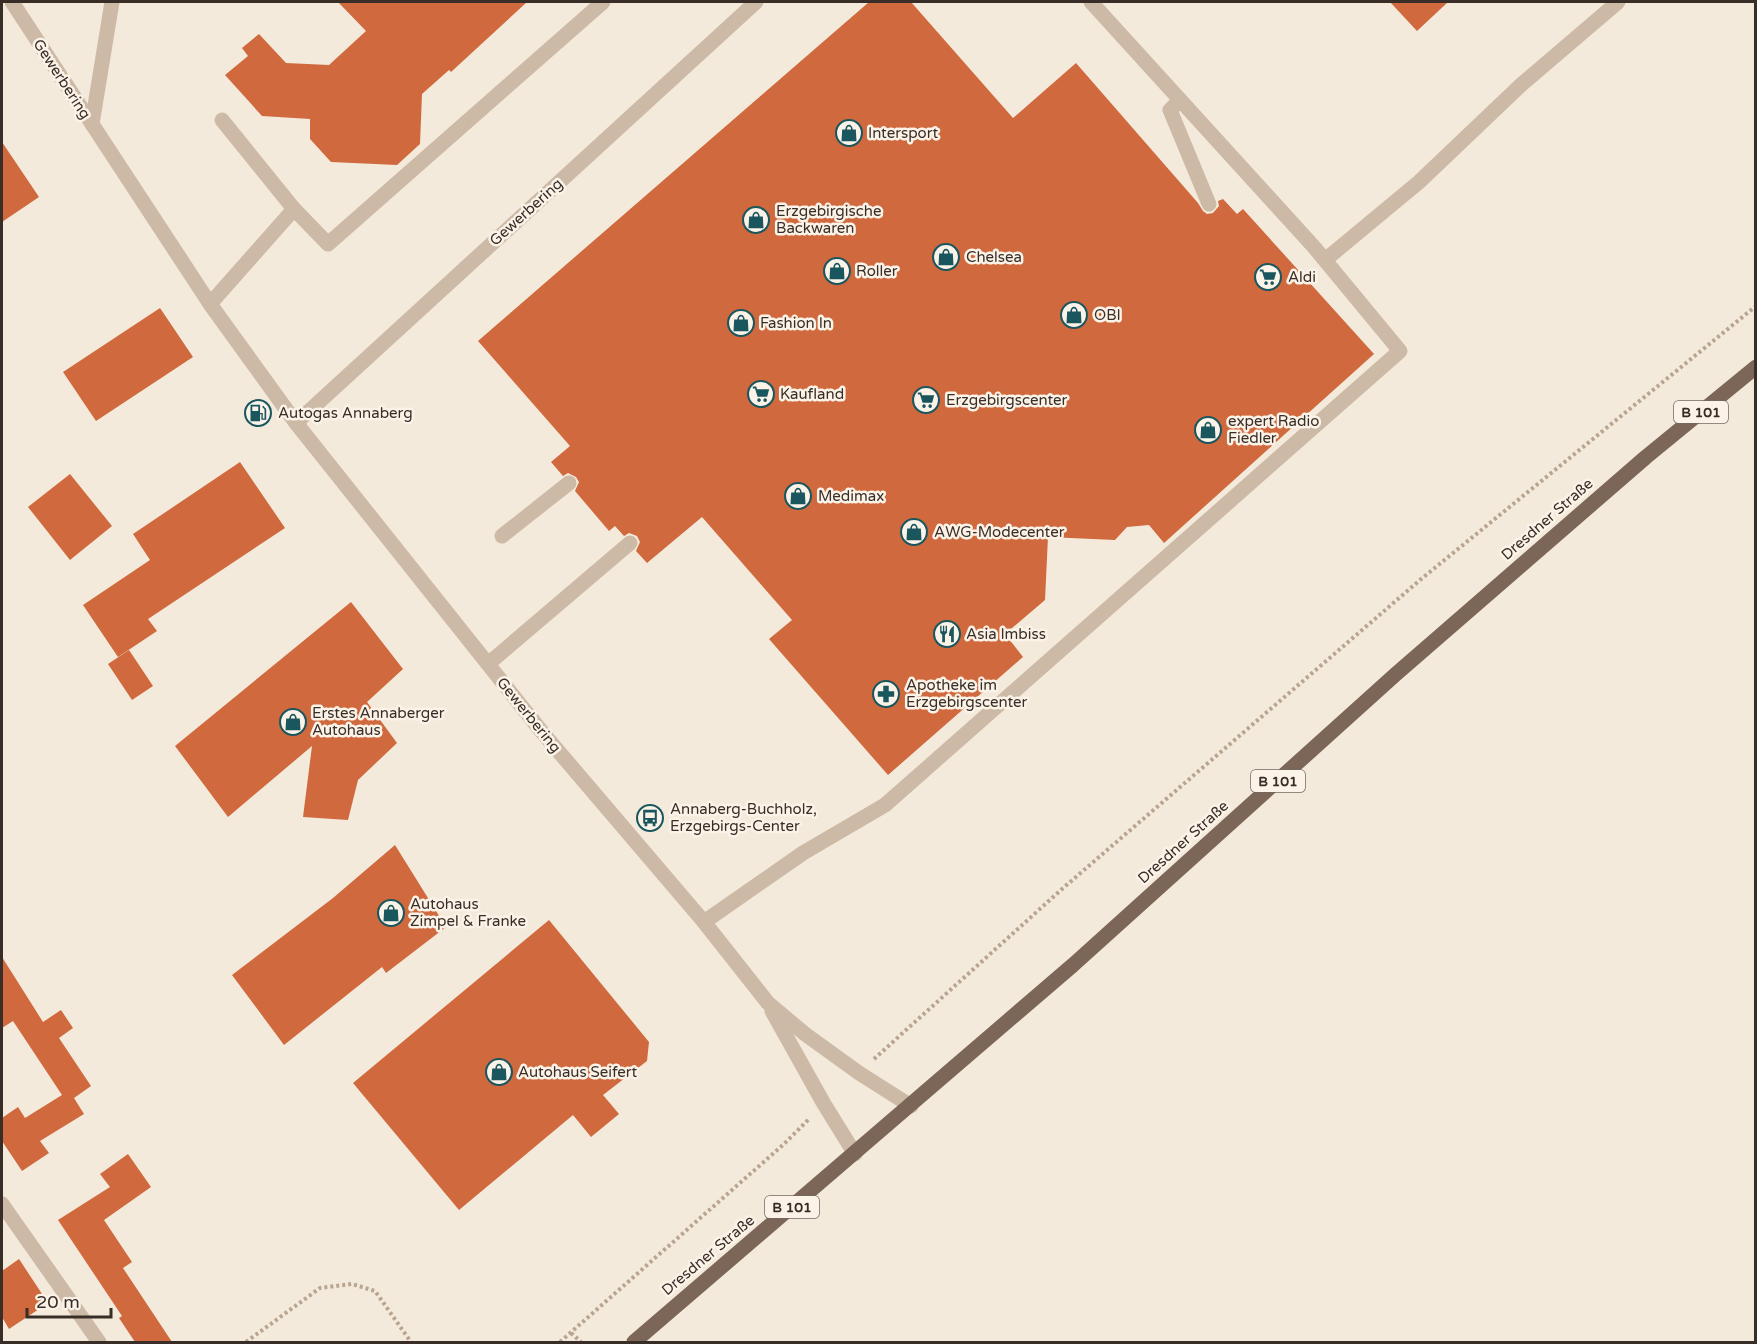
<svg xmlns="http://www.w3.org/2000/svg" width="1757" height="1344" viewBox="0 0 1757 1344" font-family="'Varela Round',sans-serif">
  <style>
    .building { fill: #d0693d }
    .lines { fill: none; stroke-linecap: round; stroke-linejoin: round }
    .path { stroke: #b9a490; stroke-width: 4; stroke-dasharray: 3 3; stroke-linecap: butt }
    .lane { stroke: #cdbaa6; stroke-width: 15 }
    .street { stroke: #cdbaa6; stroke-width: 15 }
    .primary { stroke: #7c6657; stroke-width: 15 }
    .labels { text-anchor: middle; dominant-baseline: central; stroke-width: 5; stroke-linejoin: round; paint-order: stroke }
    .shield { fill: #fbf3e8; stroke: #736961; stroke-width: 1.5 }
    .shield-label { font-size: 14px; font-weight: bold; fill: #392e27 }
    .street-label { font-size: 15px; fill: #392e27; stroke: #fbf3e8 }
    .poi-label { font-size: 15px; fill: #392e27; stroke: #fbf3e8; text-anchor: start }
  </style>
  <rect width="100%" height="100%" fill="#f4eadb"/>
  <g class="building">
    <path d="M 338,2 L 527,2 L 451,72 L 449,70 L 422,94 L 420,144 L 397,165 L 331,162 L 310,139 L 310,119 L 262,116 L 225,75 L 248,56 L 242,48 L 259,34 L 286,63 L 329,65 L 366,31 Z"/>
    <path d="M 869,2 L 911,2 L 1013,118 L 1076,63 L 1198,203 L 1203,211 L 1207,214 L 1213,213 L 1219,206 L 1218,201 L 1223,199 L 1237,214 L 1243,209 L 1374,354 L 1164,543 L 1149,525 L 1127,527 L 1115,540 L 1048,537 L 1045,600 L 1005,634 L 1023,657 L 888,775 L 769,639 L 792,620 L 702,517 L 647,563 L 636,551 L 640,542 L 637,536 L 629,533 L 624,536 L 615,526 L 609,531 L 575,491 L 579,482 L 576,477 L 568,473 L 563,476 L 551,462 L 570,446 L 478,341 Z"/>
    <path d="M 1390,2 L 1448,2 L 1417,31 Z"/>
    <path d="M 2,142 L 39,197 L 2,222 Z"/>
    <path d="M 160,308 L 193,357 L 96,421 L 63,372 Z"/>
    <path d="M 240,462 L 285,528 L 148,619 L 157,631 L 118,657 L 83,605 L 150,560 L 133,534 Z"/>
    <path d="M 70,474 L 112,526 L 70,560 L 28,507 Z"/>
    <path d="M 351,602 L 403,669 L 367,702 L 397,743 L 358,780 L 348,820 L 303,817 L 312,746 L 228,817 L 175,746 Z"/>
    <path d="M 129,650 L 153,686 L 132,700 L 108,664 Z"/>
    <path d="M 395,845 L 446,927 L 386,973 L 382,967 L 284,1045 L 232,975 L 333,898 Z"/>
    <path d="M 549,920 L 649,1042 L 647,1061 L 603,1095 L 619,1114 L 591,1137 L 573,1115 L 459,1210 L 353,1083 Z"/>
    <path d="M 2,957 L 43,1022 L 61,1010 L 73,1028 L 59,1038 L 91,1086 L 74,1098 L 84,1114 L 40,1141 L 49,1153 L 22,1171 L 2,1141 L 2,1118 L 18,1107 L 25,1118 L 62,1095 L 13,1021 L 2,1028 Z"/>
    <path d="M 128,1154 L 151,1187 L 104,1220 L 132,1262 L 123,1268 L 172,1342 L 135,1342 L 119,1318 L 122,1316 L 58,1220 L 110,1187 L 100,1174 Z"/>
    <path d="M 19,1259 L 48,1303 L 9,1329 L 2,1317 L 2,1271 Z"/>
  </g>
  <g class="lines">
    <g class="path">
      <path d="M 874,1059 L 1062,889 L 1420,580 L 1756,306"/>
      <path d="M 571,1333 L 581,1342"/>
      <path d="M 246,1342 L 320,1288 L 352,1284 L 375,1291 L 411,1342"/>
      <path d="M 560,1342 L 784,1144 L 809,1119"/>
    </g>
    <g class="lane">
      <path d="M 1180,100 L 1170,110 L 1209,204"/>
      <path d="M 222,120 L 294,209"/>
      <path d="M 92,124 L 112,2"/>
      <path d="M 1325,260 L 1419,182 L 1522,84 L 1618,2"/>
      <path d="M 210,304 L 294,209 L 328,244 L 603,2"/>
      <path d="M 502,536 L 569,483"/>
      <path d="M 488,664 L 630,543"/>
      <path d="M 704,922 L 803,853 L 885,805 L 1400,351 L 1314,247 L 1091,2"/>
    </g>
    <g class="street">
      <path d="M 12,2 L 210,304 L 296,423 L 542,732 L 704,922 L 768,1003 L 805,1034 L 859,1073 L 911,1106"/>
      <path d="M 296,423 L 756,2"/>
      <path d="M 772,1011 L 824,1104 L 855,1154"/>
      <path d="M 2,1204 L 99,1342"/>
    </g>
    <path class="primary" d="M 634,1342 L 1073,965 L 1396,674 L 1646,457 L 1756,367"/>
  </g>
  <defs>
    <symbol id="shop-ring" viewBox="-11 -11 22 22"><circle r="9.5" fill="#fbf3e8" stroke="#19565e" stroke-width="1.5"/><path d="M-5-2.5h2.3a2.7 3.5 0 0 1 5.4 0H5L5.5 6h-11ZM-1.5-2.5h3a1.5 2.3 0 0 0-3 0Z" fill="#19565e"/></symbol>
    <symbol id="supermarket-ring" viewBox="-11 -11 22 22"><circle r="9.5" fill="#fbf3e8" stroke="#19565e" stroke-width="1.5"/><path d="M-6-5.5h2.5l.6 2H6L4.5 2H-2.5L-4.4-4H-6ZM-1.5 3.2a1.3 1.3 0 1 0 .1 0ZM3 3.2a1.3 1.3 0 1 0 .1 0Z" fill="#19565e"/></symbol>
    <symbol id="fuel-ring" viewBox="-11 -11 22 22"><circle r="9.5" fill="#fbf3e8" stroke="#19565e" stroke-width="1.5"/><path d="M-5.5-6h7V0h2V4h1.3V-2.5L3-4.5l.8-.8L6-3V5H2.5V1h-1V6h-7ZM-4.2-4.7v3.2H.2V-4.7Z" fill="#19565e"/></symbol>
    <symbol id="restaurant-ring" viewBox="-11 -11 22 22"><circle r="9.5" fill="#fbf3e8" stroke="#19565e" stroke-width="1.5"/><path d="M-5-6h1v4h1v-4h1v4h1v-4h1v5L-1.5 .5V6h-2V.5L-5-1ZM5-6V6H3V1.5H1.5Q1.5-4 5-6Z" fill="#19565e"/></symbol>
    <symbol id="pharmacy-ring" viewBox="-11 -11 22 22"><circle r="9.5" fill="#fbf3e8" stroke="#19565e" stroke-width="1.5"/><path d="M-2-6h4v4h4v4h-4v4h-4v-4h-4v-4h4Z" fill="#19565e"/></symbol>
    <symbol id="bus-ring" viewBox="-11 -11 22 22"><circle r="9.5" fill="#fbf3e8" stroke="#19565e" stroke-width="1.5"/><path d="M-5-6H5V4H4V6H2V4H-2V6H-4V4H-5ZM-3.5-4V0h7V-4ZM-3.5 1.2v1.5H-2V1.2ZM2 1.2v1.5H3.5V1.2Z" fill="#19565e"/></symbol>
  </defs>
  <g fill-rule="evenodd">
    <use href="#shop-ring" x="834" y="118" width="30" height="30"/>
    <use href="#shop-ring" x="741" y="205" width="30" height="30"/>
    <use href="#shop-ring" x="931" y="242" width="30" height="30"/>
    <use href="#shop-ring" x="822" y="256" width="30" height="30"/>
    <use href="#supermarket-ring" x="1253" y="262" width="30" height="30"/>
    <use href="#shop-ring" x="1059" y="300" width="30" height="30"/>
    <use href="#shop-ring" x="726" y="308" width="30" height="30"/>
    <use href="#supermarket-ring" x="746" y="379" width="30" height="30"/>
    <use href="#supermarket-ring" x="911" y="385" width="30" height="30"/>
    <use href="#fuel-ring" x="243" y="398" width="30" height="30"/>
    <use href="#shop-ring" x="1193" y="415" width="30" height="30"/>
    <use href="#shop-ring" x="783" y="481" width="30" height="30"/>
    <use href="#shop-ring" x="899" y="517" width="30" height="30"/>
    <use href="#restaurant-ring" x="932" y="619" width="30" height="30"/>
    <use href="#pharmacy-ring" x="871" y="679" width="30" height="30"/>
    <use href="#shop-ring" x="278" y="707" width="30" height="30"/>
    <use href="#bus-ring" x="635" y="803" width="30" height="30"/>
    <use href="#shop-ring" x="376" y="898" width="30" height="30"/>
    <use href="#shop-ring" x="484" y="1057" width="30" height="30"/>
  </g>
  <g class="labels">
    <g class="shield">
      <rect x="1674" y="401" width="54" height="22" rx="4.5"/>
      <rect x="1251" y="770" width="54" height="22" rx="4.5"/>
      <rect x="765" y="1196" width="54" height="22" rx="4.5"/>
    </g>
    <g class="shield-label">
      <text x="1701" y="412">B 101</text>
      <text x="1278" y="781">B 101</text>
      <text x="792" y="1207">B 101</text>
    </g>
    <g class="street-label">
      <text transform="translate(62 79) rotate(57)">Gewerbering</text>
      <text transform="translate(526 212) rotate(-42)">Gewerbering</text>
      <text transform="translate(1547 519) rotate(-41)">Dresdner Straße</text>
      <text transform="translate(529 715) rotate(51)">Gewerbering</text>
      <text transform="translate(1183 842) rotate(-42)">Dresdner Straße</text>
      <text transform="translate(708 1255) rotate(-40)">Dresdner Straße</text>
    </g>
    <g class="poi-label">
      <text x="868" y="133">Intersport</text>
      <text x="776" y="211">Erzgebirgische<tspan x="776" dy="17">Backwaren</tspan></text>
      <text x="966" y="257">Chelsea</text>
      <text x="856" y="271">Roller</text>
      <text x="1288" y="277">Aldi</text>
      <text x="1094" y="315">OBI</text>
      <text x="760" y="323">Fashion In</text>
      <text x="780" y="394">Kaufland</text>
      <text x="946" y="400">Erzgebirgscenter</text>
      <text x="278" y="413">Autogas Annaberg</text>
      <text x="1228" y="421">expert Radio<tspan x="1228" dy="17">Fiedler</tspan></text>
      <text x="818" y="496">Medimax</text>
      <text x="934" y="532">AWG-Modecenter</text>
      <text x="966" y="634">Asia Imbiss</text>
      <text x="906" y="685">Apotheke im<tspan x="906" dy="17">Erzgebirgscenter</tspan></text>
      <text x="312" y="713">Erstes Annaberger<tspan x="312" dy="17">Autohaus</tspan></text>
      <text x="670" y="809">Annaberg-Buchholz,<tspan x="670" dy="17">Erzgebirgs-Center</tspan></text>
      <text x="410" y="904">Autohaus<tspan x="410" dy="17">Zimpel &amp; Franke</tspan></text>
      <text x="518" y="1072">Autohaus Seifert</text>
    </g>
  </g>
  <rect width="1757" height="1344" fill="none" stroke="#392e27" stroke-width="6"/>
  <path d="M27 1308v9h84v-9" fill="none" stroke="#392e27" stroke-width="3"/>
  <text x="36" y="1308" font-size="18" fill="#392e27" stroke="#fbf3e8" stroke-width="4.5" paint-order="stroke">20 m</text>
</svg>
